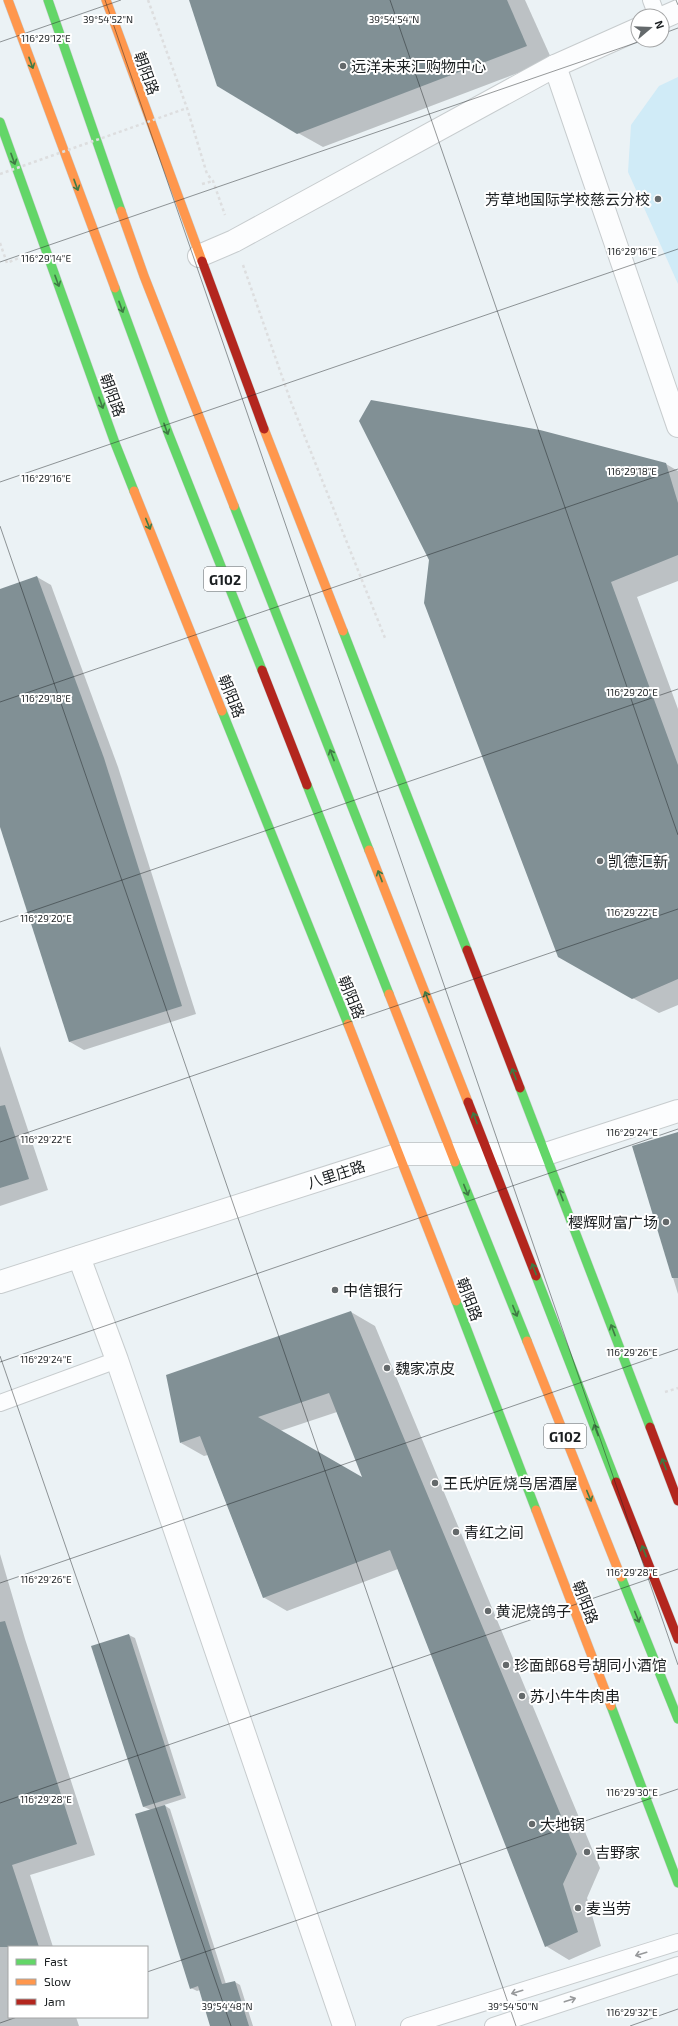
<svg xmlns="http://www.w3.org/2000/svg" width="678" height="2026" viewBox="0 0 678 2026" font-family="'Exo 2','Noto Sans SC',sans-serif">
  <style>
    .green { fill: #d0ebf7 }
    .shadow { fill: #0003; fill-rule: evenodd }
    .building { fill: #819095; fill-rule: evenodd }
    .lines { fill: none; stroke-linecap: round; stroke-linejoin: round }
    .lane-casing { stroke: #c7ccce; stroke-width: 18 }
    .street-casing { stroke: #c7ccce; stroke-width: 24 }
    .fast-casing { stroke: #c7ccce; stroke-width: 10 }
    .slow-casing { stroke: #c7ccce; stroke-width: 10 }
    .jam-casing { stroke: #c7ccce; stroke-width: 10 }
    .path { stroke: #dddedf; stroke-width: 2.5; stroke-dasharray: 3 3; stroke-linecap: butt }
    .lane { stroke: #fcfdfe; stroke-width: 16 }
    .street { stroke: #fcfdfe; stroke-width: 22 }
    .fast { stroke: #63d668; stroke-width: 9 }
    .slow { stroke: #ff974d; stroke-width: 9 }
    .jam { stroke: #b3261e; stroke-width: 9 }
    .path-bridge { stroke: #dddedf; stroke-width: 2.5; stroke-dasharray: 3 3; stroke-linecap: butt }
    .oneway { stroke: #3f7a44 }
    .oneway2 { stroke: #97999b }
    .ticks { fill: none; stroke: #1b1f21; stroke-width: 1; stroke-opacity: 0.45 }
    .poi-dot { fill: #64696b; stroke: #fff; stroke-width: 1.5 }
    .labels { text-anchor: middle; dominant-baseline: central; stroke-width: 4; stroke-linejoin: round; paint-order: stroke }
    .shield { fill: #fff; stroke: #5f6264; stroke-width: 1 }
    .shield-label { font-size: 14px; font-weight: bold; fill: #1b1f21 }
    .poi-label { font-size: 15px; fill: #1b1f21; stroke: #fff; text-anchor: start }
    .street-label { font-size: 15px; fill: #1b1f21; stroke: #fff }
    .ticks-label { font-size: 10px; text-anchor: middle; fill: #1b1f21; stroke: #fff; stroke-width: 4; stroke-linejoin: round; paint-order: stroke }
  </style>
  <rect width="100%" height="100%" fill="#ebf2f5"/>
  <path class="green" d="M 678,77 L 678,284 L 628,172 L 631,125 L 659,86 Z"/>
  <g class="shadow">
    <path d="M 190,0 L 525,0 L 552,60 L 323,147 L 298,133 Z"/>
    <path d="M 666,464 L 678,471 L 678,581 L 637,597 L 678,709 L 678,1005 L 659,1013 L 559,956 L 425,602 Z"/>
    <path d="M 37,577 L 51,585 L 118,767 L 196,1014 L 84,1050 L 70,1042 L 0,823 L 0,590 Z"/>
    <path d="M 0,1046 L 48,1190 L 0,1206 Z"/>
    <path d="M 678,1133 L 678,1294 L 633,1147 Z"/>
    <path d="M 351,1312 L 375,1326 L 600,1868 L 587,1898 L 601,1946 L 569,1960 L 546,1946 L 398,1569 L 287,1611 L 263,1597 L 208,1455 L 204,1456 L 181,1443 ZM 337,1412 L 364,1479 L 280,1431 Z"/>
    <path d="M 0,1554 L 25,1639 L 95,1855 L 30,1875 L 53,1947 L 9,1947 L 9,2017 L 76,2017 L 79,2026 L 0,2026 Z"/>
    <path d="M 129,1635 L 135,1638 L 186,1798 L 164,1805 L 170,1809 L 226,1984 L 235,1982 L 240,1985 L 253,2026 L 211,2026 L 200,1990 L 197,1991 L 191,1988 L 151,1810 L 144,1807 Z"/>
  </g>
  <g class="building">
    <path d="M 189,0 L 507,0 L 527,46 L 297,134 L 217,86 Z"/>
    <path d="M 371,400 L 540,430 L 666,463 L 678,503 L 678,555 L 611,582 L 678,765 L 678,979 L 632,999 L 558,957 L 424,603 L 429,560 L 359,421 Z"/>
    <path d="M 37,576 L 104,758 L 182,1006 L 69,1042 L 0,827 L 0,589 Z"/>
    <path d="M 5,1105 L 29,1179 L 0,1188 L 0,1106 Z"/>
    <path d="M 678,1132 L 678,1278 L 672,1278 L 632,1146 Z"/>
    <path d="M 351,1311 L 577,1854 L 563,1884 L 578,1932 L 545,1947 L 390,1550 L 263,1598 L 200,1436 L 180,1443 L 166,1375 ZM 329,1393 L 362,1477 L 258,1417 Z"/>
    <path d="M 5,1621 L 77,1844 L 12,1865 L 39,1947 L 0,1947 L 0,1622 Z"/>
    <path d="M 129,1634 L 181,1795 L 143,1807 L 91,1646 Z"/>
    <path d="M 165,1805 L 222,1984 L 235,1981 L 249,2026 L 210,2026 L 198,1986 L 190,1989 L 135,1814 Z"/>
  </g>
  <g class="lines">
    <defs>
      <g id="lane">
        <path d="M 651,0 L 657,16"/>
        <path d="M 0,1403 L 117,1360"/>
        <path d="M 409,2026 L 678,1942"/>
        <path d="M 493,2026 L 678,1965"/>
      </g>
      <g id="street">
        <path d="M 662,18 L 678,11"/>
        <path d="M 555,66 L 678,426"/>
        <path d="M 199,256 L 234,241 L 555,66 L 638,29"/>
        <path d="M 79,1257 L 117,1360 L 344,2026"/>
        <path d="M 0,1282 L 400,1154 L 546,1154 L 678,1111"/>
      </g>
      <g id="fast">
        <path d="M 48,0 L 121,211"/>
        <path d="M 0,122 L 115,443 L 134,491"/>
        <path d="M 115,288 L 169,435 L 262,670"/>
        <path d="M 234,506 L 369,850"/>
        <path d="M 343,631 L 467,950"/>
        <path d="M 222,711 L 348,1024"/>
        <path d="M 307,785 L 389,994"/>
        <path d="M 520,1088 L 650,1427"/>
        <path d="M 455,1162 L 527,1341"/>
        <path d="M 536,1276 L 616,1482"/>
        <path d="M 456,1301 L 536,1510"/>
        <path d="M 621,1577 L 678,1719"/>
        <path d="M 611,1706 L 678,1883"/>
      </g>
      <g id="slow">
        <path d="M 8,0 L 115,288"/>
        <path d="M 106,0 L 202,261"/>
        <path d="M 121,211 L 144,276 L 234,506"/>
        <path d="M 264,429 L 343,631"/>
        <path d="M 134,491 L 222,711"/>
        <path d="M 369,850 L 468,1102"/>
        <path d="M 389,994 L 455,1162"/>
        <path d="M 348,1024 L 456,1301"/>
        <path d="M 527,1341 L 621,1577"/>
        <path d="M 536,1510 L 611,1706"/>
      </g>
      <g id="jam">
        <path d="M 202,261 L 264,429"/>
        <path d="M 262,670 L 307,785"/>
        <path d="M 467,950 L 520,1088"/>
        <path d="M 468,1102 L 536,1276"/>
        <path d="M 650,1427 L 678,1501"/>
        <path d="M 616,1482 L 678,1639"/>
      </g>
    </defs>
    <use href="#lane" class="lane-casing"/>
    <use href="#street" class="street-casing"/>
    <use href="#fast" class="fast-casing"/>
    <use href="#slow" class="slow-casing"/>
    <use href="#jam" class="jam-casing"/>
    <g class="path">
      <path d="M 148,0 L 187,108 L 207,174 L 213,181 L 225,215"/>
      <path d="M 202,184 L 213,181"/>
      <path d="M 0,243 L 7,263 L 21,257"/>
      <path d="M 243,265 L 291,402 L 385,638"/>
      <path d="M 665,1392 L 678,1388"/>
    </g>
    <use href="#lane" class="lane"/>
    <use href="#street" class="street"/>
    <use href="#fast" class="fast"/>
    <use href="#slow" class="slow"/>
    <use href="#jam" class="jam"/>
    <path class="path-bridge" d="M 0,174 L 187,108"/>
  </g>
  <defs><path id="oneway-shaft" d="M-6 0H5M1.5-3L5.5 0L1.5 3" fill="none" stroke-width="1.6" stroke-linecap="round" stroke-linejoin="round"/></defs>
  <g class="oneway">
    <use href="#oneway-shaft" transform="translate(31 63) rotate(70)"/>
    <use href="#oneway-shaft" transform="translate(13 159) rotate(70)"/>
    <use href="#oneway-shaft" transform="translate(76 185) rotate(70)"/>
    <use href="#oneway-shaft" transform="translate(57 281) rotate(70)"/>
    <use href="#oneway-shaft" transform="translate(121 307) rotate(70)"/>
    <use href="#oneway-shaft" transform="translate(101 403) rotate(70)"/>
    <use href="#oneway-shaft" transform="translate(166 429) rotate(70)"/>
    <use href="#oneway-shaft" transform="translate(148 524) rotate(68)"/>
    <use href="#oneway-shaft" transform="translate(332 755) rotate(-111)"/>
    <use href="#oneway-shaft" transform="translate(380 876) rotate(-111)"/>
    <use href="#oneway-shaft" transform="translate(427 997) rotate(-111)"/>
    <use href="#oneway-shaft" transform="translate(514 1074) rotate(-111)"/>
    <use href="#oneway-shaft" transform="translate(475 1118) rotate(-111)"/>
    <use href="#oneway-shaft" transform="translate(466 1190) rotate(68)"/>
    <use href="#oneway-shaft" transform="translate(561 1195) rotate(-111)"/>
    <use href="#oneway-shaft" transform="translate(534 1269) rotate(-111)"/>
    <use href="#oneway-shaft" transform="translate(515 1311) rotate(68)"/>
    <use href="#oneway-shaft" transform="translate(613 1330) rotate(-111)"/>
    <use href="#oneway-shaft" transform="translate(596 1430) rotate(-111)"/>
    <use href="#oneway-shaft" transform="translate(664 1464) rotate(-111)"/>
    <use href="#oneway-shaft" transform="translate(589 1496) rotate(68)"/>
    <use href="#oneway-shaft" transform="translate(644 1551) rotate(-111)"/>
    <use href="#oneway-shaft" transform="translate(637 1617) rotate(68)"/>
  </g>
  <g class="oneway2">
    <use href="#oneway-shaft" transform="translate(641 1954) rotate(163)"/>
    <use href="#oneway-shaft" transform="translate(517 1992) rotate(163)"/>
    <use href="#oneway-shaft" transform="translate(570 2000) rotate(-18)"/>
  </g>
  <path class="ticks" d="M 105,0 L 678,1665M 390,0 L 678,835M 676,0 L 678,5M 662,34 L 678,28M 0,42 L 121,0M 0,262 L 644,40M 0,482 L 678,249M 0,526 L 516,2026M 0,702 L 678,469M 0,922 L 678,689M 0,1142 L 678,909M 0,1356 L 231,2026M 0,1362 L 678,1129M 0,1583 L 678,1349M 0,1803 L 678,1569M 147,1972 L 678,1789M 0,2023 L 17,2017M 630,2026 L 678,2009"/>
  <g class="poi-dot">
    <circle cx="343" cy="66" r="4"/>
    <circle cx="658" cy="199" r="4"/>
    <circle cx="600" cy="861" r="4"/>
    <circle cx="666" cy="1222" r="4"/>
    <circle cx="335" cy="1290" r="4"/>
    <circle cx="387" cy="1368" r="4"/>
    <circle cx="435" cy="1483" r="4"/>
    <circle cx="456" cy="1532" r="4"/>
    <circle cx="488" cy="1611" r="4"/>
    <circle cx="506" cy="1665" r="4"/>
    <circle cx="522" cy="1696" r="4"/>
    <circle cx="532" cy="1824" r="4"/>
    <circle cx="587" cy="1852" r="4"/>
    <circle cx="578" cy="1908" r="4"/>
  </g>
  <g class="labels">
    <g class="shield">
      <rect x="204" y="567" width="42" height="24" rx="3"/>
      <rect x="544" y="1424" width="42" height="24" rx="3"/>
    </g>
    <g class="shield-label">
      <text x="225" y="579">G102</text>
      <text x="565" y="1436">G102</text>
    </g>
    <g class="poi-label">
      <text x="351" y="66">远洋未来汇购物中心</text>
      <text x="650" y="199" text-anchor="end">芳草地国际学校慈云分校</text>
      <text x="608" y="861">凯德汇新</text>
      <text x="658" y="1222" text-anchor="end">樱辉财富广场</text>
      <text x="343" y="1290">中信银行</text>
      <text x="395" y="1368">魏家凉皮</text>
      <text x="443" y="1483">王氏炉匠烧鸟居酒屋</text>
      <text x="464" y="1532">青红之间</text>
      <text x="496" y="1611">黄泥烧鸽子</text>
      <text x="514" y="1665">珍面郎68号胡同小酒馆</text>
      <text x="530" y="1696">苏小牛牛肉串</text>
      <text x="540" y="1824">大地锅</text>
      <text x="595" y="1852">吉野家</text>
      <text x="586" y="1908">麦当劳</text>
    </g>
    <g class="street-label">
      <text transform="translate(147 73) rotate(70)">朝阳路</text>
      <text transform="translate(113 395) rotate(70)">朝阳路</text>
      <text transform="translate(232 696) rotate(68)">朝阳路</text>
      <text transform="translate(352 997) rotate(68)">朝阳路</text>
      <text transform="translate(336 1174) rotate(-18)">八里庄路</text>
      <text transform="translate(470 1299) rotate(69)">朝阳路</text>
      <text transform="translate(586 1602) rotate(69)">朝阳路</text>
    </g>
  </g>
  <g class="ticks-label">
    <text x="394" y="23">39°54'54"N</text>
    <text x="108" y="23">39°54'52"N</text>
    <text x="46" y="42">116°29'12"E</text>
    <text x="632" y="255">116°29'16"E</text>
    <text x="46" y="262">116°29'14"E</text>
    <text x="632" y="475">116°29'18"E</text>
    <text x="46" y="482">116°29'16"E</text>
    <text x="632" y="696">116°29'20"E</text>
    <text x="46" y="702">116°29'18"E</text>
    <text x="632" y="916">116°29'22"E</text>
    <text x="46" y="922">116°29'20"E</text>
    <text x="632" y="1136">116°29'24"E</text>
    <text x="46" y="1143">116°29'22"E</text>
    <text x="632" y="1356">116°29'26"E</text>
    <text x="46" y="1363">116°29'24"E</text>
    <text x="632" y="1576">116°29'28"E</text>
    <text x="46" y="1583">116°29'26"E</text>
    <text x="632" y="1796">116°29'30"E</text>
    <text x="46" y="1803">116°29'28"E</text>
    <text x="227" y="2010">39°54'48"N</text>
    <text x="513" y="2010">39°54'50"N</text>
    <text x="632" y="2016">116°29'32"E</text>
  </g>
  <rect x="8" y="1946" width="140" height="72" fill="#ffffff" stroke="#a4a5a6"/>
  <rect x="16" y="1959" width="20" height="6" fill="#63d668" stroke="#a4a5a6"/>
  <text x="44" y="1966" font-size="12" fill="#1b1f21">Fast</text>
  <rect x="16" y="1979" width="20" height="6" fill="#ff974d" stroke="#a4a5a6"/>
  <text x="44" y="1986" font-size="12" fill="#1b1f21">Slow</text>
  <rect x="16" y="1999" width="20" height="6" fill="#b3261e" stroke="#a4a5a6"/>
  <text x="44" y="2006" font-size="12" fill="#1b1f21">Jam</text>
  <g transform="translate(650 28) rotate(71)"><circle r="19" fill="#ffffff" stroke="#a4a5a6"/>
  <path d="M0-3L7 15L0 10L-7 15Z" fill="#64696b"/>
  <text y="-6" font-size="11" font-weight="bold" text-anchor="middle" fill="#1b1f21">N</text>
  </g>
</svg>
